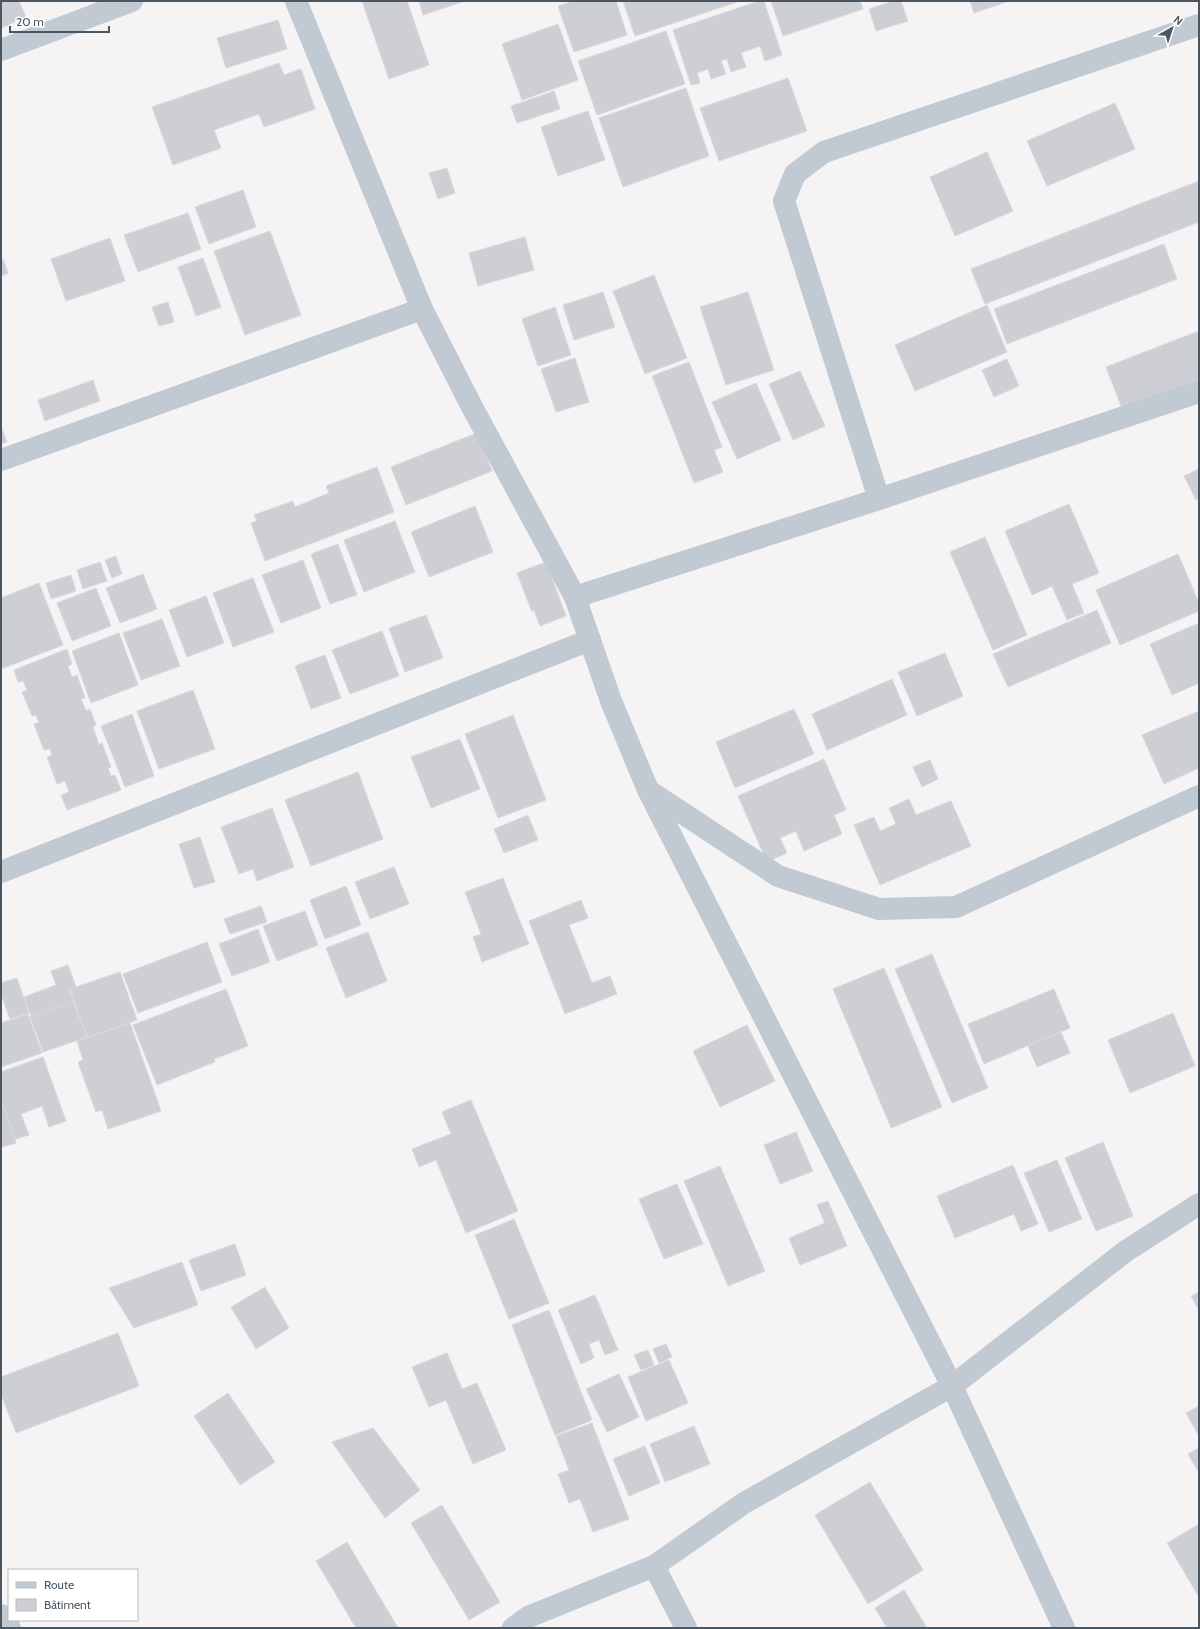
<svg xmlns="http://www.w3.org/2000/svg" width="1200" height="1629" viewBox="0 0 1200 1629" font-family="Cabin,sans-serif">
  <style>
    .building { fill: #cdcfd5; stroke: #d7d9de }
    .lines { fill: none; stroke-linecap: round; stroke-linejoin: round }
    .minor { stroke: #c1cad2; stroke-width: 22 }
  </style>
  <rect width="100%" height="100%" fill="#f5f3f3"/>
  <g class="building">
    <path d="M 1,1 L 19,1 L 26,17 L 1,28 Z"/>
    <path d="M 362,1 L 407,1 L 429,65 L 389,79 Z"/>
    <path d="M 419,1 L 465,1 L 423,15 Z"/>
    <path d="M 573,1 L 616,1 L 627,35 L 574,52 L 558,6 Z"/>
    <path d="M 623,1 L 740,1 L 635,36 Z"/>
    <path d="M 759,1 L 764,1 L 782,55 L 765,61 L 760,46 L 741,53 L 746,67 L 731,72 L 727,59 L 721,61 L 726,74 L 711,79 L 708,69 L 697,73 L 700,83 L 691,85 L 673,30 Z"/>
    <path d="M 771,1 L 860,1 L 863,9 L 783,36 Z"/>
    <path d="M 893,1 L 901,1 L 908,21 L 876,31 L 869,9 Z"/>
    <path d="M 970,1 L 1009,1 L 974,13 Z"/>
    <path d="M 278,20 L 287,49 L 226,68 L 217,38 Z"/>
    <path d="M 558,24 L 578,80 L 522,100 L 502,44 Z"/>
    <path d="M 666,31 L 685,84 L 597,115 L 578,61 Z"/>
    <path d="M 279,63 L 284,75 L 301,69 L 315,109 L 264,127 L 259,114 L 214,130 L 221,148 L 173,165 L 152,107 Z"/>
    <path d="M 788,78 L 807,131 L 719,161 L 700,108 Z"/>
    <path d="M 686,88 L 709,156 L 623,187 L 599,118 Z"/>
    <path d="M 554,91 L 560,109 L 517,123 L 511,106 Z"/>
    <path d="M 1115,103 L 1135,149 L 1047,186 L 1027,141 Z"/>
    <path d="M 588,111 L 605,160 L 558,176 L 541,127 Z"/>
    <path d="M 987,152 L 1013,211 L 955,236 L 930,177 Z"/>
    <path d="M 447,168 L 455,193 L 438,199 L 429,173 Z"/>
    <path d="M 1199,181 L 1199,222 L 985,304 L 971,269 Z"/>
    <path d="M 243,190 L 256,227 L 209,244 L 195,207 Z"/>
    <path d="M 188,213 L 201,249 L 138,272 L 124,235 Z"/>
    <path d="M 270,231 L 301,315 L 245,335 L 214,251 Z"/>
    <path d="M 525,237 L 534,270 L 478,286 L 469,253 Z"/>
    <path d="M 110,238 L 125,281 L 66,301 L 51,259 Z"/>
    <path d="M 1164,244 L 1177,279 L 1007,344 L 994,309 Z"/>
    <path d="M 203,258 L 221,307 L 196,316 L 178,267 Z"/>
    <path d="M 3,259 L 8,273 L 1,276 L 1,260 Z"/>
    <path d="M 654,275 L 687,358 L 645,374 L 613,291 Z"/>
    <path d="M 603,292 L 615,327 L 574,340 L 563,305 Z"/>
    <path d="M 748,292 L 774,370 L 726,385 L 700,307 Z"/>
    <path d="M 168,302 L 174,322 L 159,326 L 152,307 Z"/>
    <path d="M 987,305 L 1007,352 L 915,391 L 895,345 Z"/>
    <path d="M 555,307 L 571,355 L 538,366 L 522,319 Z"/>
    <path d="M 1199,331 L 1199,382 L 1123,411 L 1106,367 Z"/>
    <path d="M 575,358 L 589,402 L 556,412 L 541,369 Z"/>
    <path d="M 1007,359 L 1019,386 L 994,397 L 982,370 Z"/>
    <path d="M 689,362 L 722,447 L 714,450 L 723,472 L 694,483 L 652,376 Z"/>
    <path d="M 800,371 L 825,426 L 793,440 L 769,384 Z"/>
    <path d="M 93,380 L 100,401 L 45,421 L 38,400 Z"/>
    <path d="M 756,383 L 781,440 L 737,459 L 712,402 Z"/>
    <path d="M 1,426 L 7,442 L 1,444 Z"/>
    <path d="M 477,433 L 492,471 L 406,505 L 391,467 Z"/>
    <path d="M 377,467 L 394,512 L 265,561 L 251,523 L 257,521 L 254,515 L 293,501 L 295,507 L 329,493 L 326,486 Z"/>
    <path d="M 1199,469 L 1199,499 L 1196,500 L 1184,476 Z"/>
    <path d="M 1069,504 L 1099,573 L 1072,584 L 1084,613 L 1067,620 L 1052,586 L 1032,595 L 1005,531 Z"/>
    <path d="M 475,506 L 493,552 L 429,577 L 411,532 Z"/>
    <path d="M 395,521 L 415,572 L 364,592 L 344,540 Z"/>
    <path d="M 985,537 L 1027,635 L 993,650 L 950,552 Z"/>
    <path d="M 338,544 L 357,595 L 330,604 L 311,554 Z"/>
    <path d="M 1178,554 L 1199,603 L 1199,611 L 1120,645 L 1096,590 Z"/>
    <path d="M 116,556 L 122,574 L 112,578 L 105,560 Z"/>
    <path d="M 303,560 L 321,608 L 281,623 L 262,575 Z"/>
    <path d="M 100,562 L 107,581 L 83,589 L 77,570 Z"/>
    <path d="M 546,562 L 566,616 L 540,626 L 534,610 L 532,612 L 517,573 Z"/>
    <path d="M 143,574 L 157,609 L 120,623 L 106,588 Z"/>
    <path d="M 71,575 L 76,591 L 51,599 L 46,583 Z"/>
    <path d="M 253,578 L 274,632 L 233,647 L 213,593 Z"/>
    <path d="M 39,583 L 63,645 L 1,669 L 1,598 Z"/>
    <path d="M 96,588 L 111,626 L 72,641 L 57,603 Z"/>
    <path d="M 206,596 L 224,643 L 187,657 L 169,610 Z"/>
    <path d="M 1097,610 L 1111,643 L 1008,687 L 993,654 Z"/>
    <path d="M 426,615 L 443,658 L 405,672 L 389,628 Z"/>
    <path d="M 162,619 L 180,666 L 141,680 L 123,633 Z"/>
    <path d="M 1197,624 L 1199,627 L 1199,683 L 1172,695 L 1150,644 Z"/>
    <path d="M 382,631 L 399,676 L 350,694 L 332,650 Z"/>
    <path d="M 119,633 L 138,685 L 91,703 L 72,651 Z"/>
    <path d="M 67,649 L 72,664 L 68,666 L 72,677 L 77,675 L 85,698 L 81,699 L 86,711 L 90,709 L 96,725 L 93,727 L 99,745 L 102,743 L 111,767 L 108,768 L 111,776 L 115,775 L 121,790 L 67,810 L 61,795 L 69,792 L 65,781 L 57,784 L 47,757 L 52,755 L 50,749 L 44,750 L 34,724 L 39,722 L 36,715 L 32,716 L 22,692 L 27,690 L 23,681 L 18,682 L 14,670 Z"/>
    <path d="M 945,653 L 963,696 L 917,716 L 898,672 Z"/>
    <path d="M 325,655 L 341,698 L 311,709 L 295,666 Z"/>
    <path d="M 892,679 L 907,715 L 827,750 L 812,714 Z"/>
    <path d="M 193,690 L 215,749 L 159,769 L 137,711 Z"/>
    <path d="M 794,709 L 814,754 L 735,788 L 716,742 Z"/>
    <path d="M 1199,711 L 1199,768 L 1164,784 L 1142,735 Z"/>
    <path d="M 132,714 L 154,776 L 125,787 L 101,726 Z"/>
    <path d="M 513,715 L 546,800 L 498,818 L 465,734 Z"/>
    <path d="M 460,739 L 480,789 L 431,808 L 411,757 Z"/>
    <path d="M 824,759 L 846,810 L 834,815 L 842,834 L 804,851 L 796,831 L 780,838 L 787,853 L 767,862 L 738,796 Z"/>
    <path d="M 930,760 L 938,779 L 922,787 L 913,767 Z"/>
    <path d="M 358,772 L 383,839 L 311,866 L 285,800 Z"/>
    <path d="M 909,799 L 916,815 L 951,801 L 971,846 L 880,885 L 854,825 L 874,817 L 880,831 L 896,824 L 889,808 Z"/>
    <path d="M 272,808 L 294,867 L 257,881 L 253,869 L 239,874 L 221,827 Z"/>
    <path d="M 528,815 L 538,840 L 504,853 L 494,829 Z"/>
    <path d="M 200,837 L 215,882 L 194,888 L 179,844 Z"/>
    <path d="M 394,867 L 409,904 L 370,919 L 355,882 Z"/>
    <path d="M 503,878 L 529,944 L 482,962 L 473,937 L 481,934 L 465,892 Z"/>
    <path d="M 346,886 L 361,925 L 325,939 L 310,900 Z"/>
    <path d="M 581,900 L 588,918 L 569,925 L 592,983 L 610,976 L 617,994 L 565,1014 L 529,921 Z"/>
    <path d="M 261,906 L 267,922 L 230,934 L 224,919 Z"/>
    <path d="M 305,911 L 318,945 L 277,961 L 263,926 Z"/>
    <path d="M 258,929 L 270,962 L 232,976 L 219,944 Z"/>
    <path d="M 368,932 L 387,981 L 346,998 L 326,948 Z"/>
    <path d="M 207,942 L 222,982 L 138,1013 L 123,974 Z"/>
    <path d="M 932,954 L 988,1088 L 952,1103 L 895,969 Z"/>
    <path d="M 68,965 L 76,987 L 69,989 L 74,1001 L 31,1016 L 24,997 L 56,985 L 51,971 Z"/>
    <path d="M 884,968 L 942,1107 L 891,1128 L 833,989 Z"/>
    <path d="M 120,972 L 137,1020 L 87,1037 L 70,989 Z"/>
    <path d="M 17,978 L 29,1013 L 10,1019 L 1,994 L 1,983 Z"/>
    <path d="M 226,989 L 248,1046 L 214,1059 L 215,1062 L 157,1085 L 133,1025 Z"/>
    <path d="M 1054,989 L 1070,1028 L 984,1064 L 968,1024 Z"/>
    <path d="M 73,1001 L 87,1037 L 43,1052 L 30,1016 Z"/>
    <path d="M 1173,1013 L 1195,1066 L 1130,1093 L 1108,1040 Z"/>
    <path d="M 28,1014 L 42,1053 L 1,1067 L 1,1023 Z"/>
    <path d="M 130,1023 L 161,1111 L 108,1129 L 102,1110 L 96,1112 L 78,1062 L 83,1060 L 77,1041 Z"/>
    <path d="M 747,1025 L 775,1081 L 720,1107 L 693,1051 Z"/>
    <path d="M 1061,1032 L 1070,1053 L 1037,1067 L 1028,1046 Z"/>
    <path d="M 43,1057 L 66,1121 L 49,1127 L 42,1106 L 21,1114 L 29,1135 L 15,1139 L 1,1099 L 1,1072 Z"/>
    <path d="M 1,1100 L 16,1143 L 2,1147 L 1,1144 Z"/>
    <path d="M 471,1100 L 518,1211 L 466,1233 L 436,1160 L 419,1167 L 412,1149 L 451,1134 L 442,1112 Z"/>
    <path d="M 796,1132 L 813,1171 L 780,1184 L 764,1145 Z"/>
    <path d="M 1103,1142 L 1133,1216 L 1096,1231 L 1065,1158 Z"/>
    <path d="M 1057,1160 L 1082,1219 L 1049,1232 L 1024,1173 Z"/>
    <path d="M 1013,1165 L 1038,1224 L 1021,1231 L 1014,1214 L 955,1238 L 937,1196 Z"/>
    <path d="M 720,1166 L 765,1271 L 728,1286 L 684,1181 Z"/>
    <path d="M 677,1184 L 703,1244 L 664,1259 L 639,1199 Z"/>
    <path d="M 828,1201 L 847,1246 L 800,1265 L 789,1238 L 825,1223 L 817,1205 Z"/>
    <path d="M 514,1219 L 549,1303 L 509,1319 L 475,1235 Z"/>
    <path d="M 235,1244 L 246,1275 L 201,1291 L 189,1260 Z"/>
    <path d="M 182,1262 L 198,1305 L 134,1328 L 109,1288 Z"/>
    <path d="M 265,1287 L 289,1328 L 256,1349 L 231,1307 Z"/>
    <path d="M 1199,1292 L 1199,1310 L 1191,1296 Z"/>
    <path d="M 595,1295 L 618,1350 L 605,1355 L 599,1340 L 589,1344 L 594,1358 L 581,1364 L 558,1310 Z"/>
    <path d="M 549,1310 L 592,1420 L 555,1435 L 512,1325 Z"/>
    <path d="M 118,1333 L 139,1386 L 16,1433 L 1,1394 L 1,1377 Z"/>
    <path d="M 666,1344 L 672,1357 L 659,1363 L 653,1349 Z"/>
    <path d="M 648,1350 L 654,1365 L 641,1370 L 634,1355 Z"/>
    <path d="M 447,1353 L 462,1389 L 477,1383 L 506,1450 L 473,1464 L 446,1400 L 429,1407 L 412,1367 Z"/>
    <path d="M 669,1360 L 688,1403 L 646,1421 L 628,1377 Z"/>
    <path d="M 619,1374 L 639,1417 L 607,1432 L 586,1389 Z"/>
    <path d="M 228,1393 L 275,1462 L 240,1485 L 194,1416 Z"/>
    <path d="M 1199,1406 L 1199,1436 L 1186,1413 Z"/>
    <path d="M 592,1423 L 629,1519 L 593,1532 L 580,1499 L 569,1503 L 558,1474 L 569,1470 L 556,1436 Z"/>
    <path d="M 694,1426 L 710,1464 L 665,1482 L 650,1444 Z"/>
    <path d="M 373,1428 L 420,1490 L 385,1518 L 332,1442 Z"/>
    <path d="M 645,1446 L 660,1483 L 629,1496 L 613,1459 Z"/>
    <path d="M 1199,1448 L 1199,1473 L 1188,1454 Z"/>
    <path d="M 870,1482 L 923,1570 L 868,1604 L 815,1515 Z"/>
    <path d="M 442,1505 L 500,1602 L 469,1620 L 411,1523 Z"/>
    <path d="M 1199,1524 L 1199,1597 L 1167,1543 Z"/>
    <path d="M 347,1542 L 398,1628 L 356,1628 L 316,1561 Z"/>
    <path d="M 904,1590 L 927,1628 L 887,1628 L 875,1608 Z"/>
  </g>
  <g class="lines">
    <g class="minor">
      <path d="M 296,1 L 422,309 L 471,405 L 575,597 L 611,701 L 648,790 L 952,1386 L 1064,1628"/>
      <path d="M 1,50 L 132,1"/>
      <path d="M 1,460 L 422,309"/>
      <path d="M 879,499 L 784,201 L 795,174 L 824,152 L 1199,25"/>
      <path d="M 575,597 L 879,499 L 1199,392"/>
      <path d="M 649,791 L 778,876 L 879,909 L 956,907 L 1199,796"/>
      <path d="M 1,872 L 590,640"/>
      <path d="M 654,1566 L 686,1628"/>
      <path d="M 1,1615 L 10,1628"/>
      <path d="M 513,1628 L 528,1617 L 654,1566 L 744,1503 L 952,1386 L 1126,1251 L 1199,1204"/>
    </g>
  </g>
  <rect width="1200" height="1629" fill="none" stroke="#4a5661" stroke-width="4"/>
  <rect x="8" y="1569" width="130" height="52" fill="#ffffff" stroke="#b7bbc0"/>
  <rect x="16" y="1582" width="20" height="6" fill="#c1cad2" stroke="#b7bbc0"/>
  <text x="44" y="1589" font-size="12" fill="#4a5661">Route</text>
  <rect x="16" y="1599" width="20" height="12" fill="#cdcfd5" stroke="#b7bbc0"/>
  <text x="44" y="1609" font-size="12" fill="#4a5661">Bâtiment</text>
  <g transform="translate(1172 28) rotate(39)" stroke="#ffffff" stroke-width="3" paint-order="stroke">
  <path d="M0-3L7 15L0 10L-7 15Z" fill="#4a5661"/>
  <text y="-6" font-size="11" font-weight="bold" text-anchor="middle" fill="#4a5661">N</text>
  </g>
  <path d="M10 26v6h99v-6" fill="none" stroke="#4a5661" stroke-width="2"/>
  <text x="16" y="26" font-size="12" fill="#4a5661" stroke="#ffffff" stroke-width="3" paint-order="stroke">20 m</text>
</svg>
